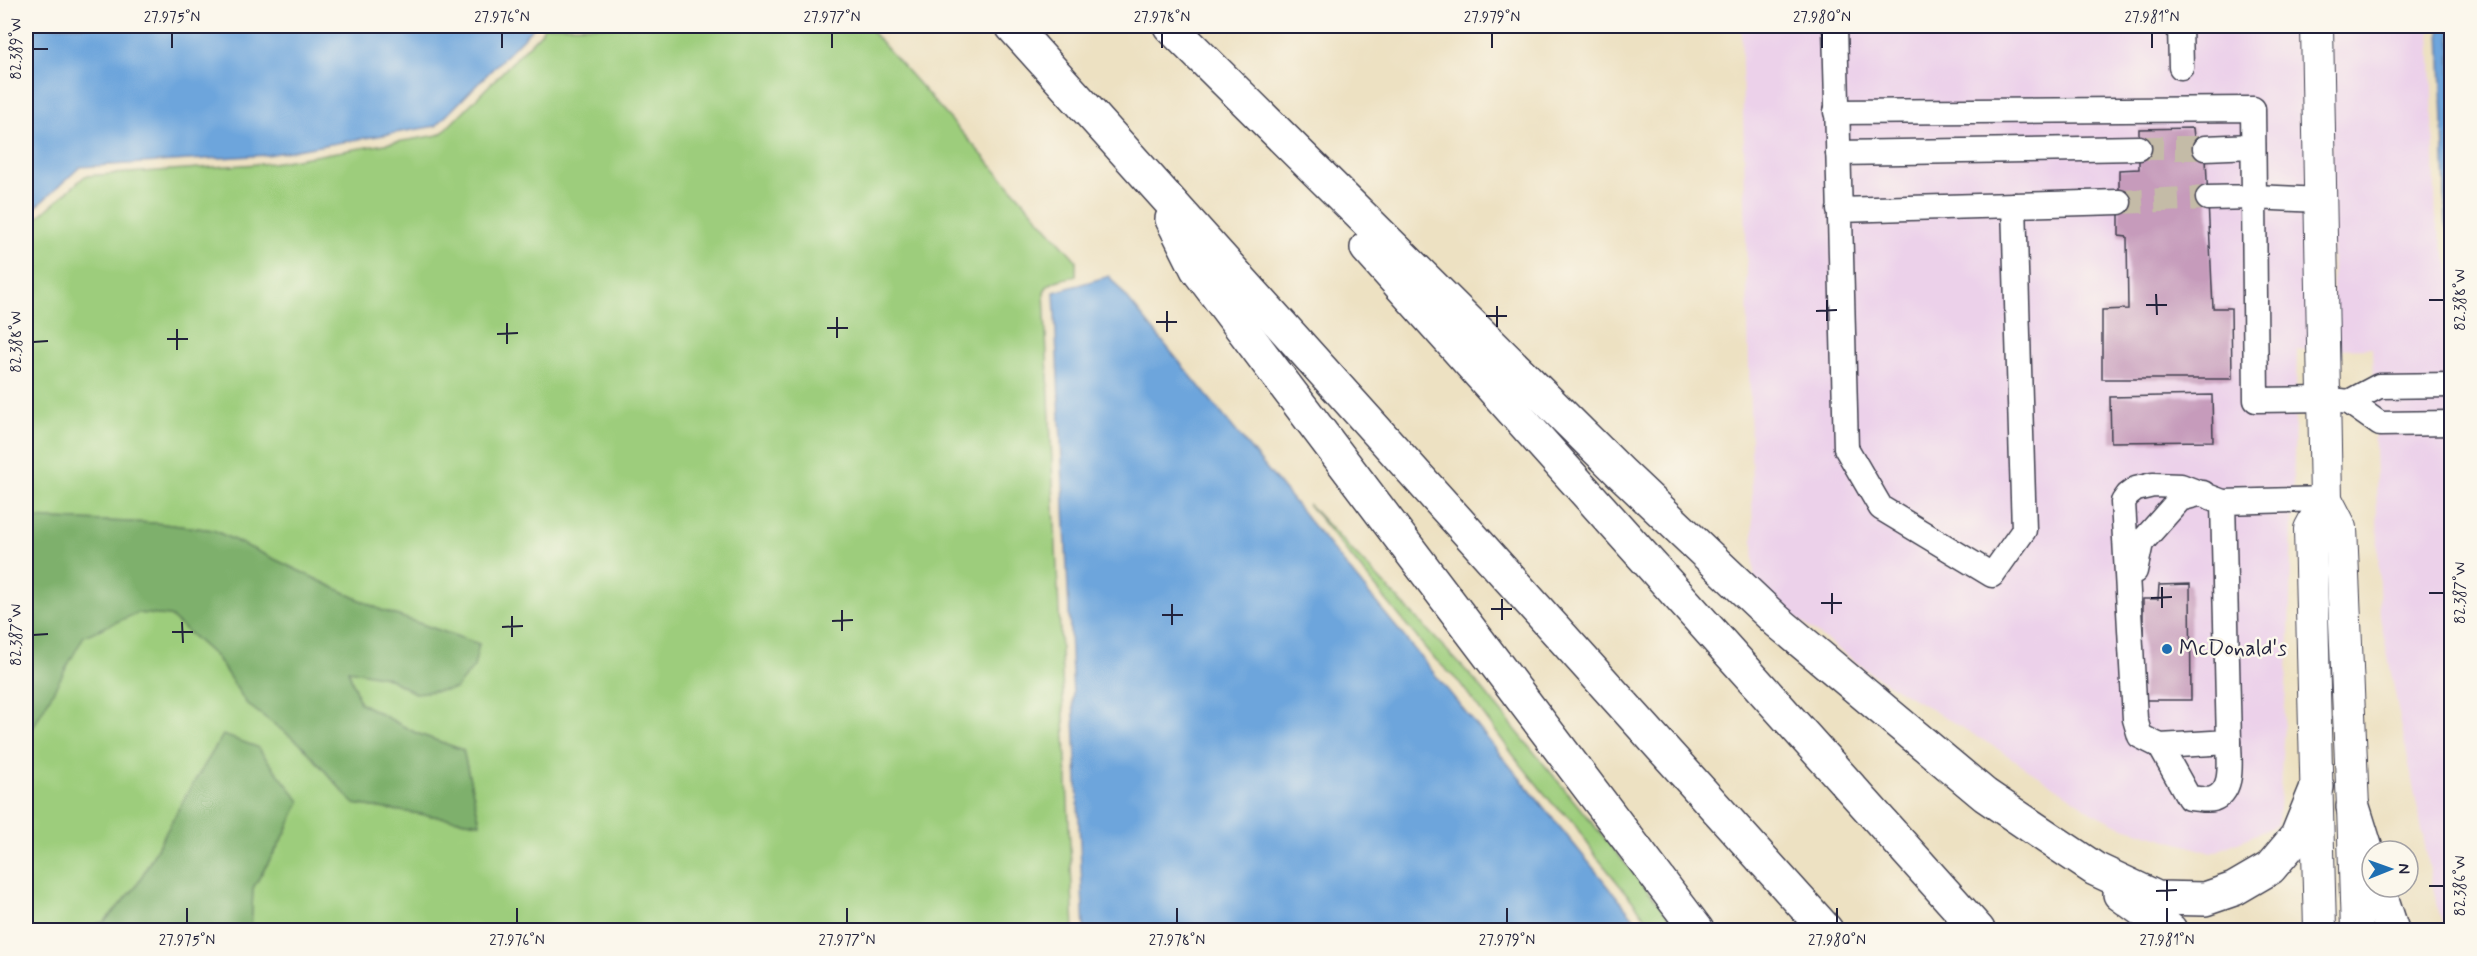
<svg xmlns="http://www.w3.org/2000/svg" width="2477" height="956" viewBox="0 0 2477 956" font-family="Mynerve,sans-serif">
  <style>
    .built { fill: #ecd1ea }
    .green { fill: #9dcd7c; stroke: #60785c; stroke-width: 1.5 }
    .forest { fill: #7eb06c; stroke: #506954; stroke-width: 1.5 }
    .water { fill: #6da5dc; stroke: #48648c; stroke-width: 1.5 }
    .building { fill: #c69bbb }
    .lines { fill: none; stroke-linecap: round; stroke-linejoin: round }
    .minor-tunnel { stroke: #c4bba7; stroke-width: 24; stroke-dasharray: 24 12; stroke-linecap: butt }
    .minor-casing { stroke: #403f4f; stroke-width: 27 }
    .major-casing { stroke: #403f4f; stroke-width: 34 }
    .highway-casing { stroke: #403f4f; stroke-width: 36 }
    .minor { stroke: #fff; stroke-width: 24 }
    .major { stroke: #fff; stroke-width: 32 }
    .highway { stroke: #fff; stroke-width: 33 }
    .ticks { fill: none; stroke: #22223b; stroke-width: 2 }
    .poi-dot { fill: #1f6fb2; stroke: #fbf7ec; stroke-width: 2 }
    .labels { text-anchor: middle; dominant-baseline: central; stroke-width: 5; stroke-linejoin: round; paint-order: stroke }
    .poi-label { font-size: 22px; fill: #22223b; stroke: #fbf7ec; text-anchor: start }
    .neatline { fill: none; stroke: #22223b; stroke-width: 2 }
    .ticks-label { font-size: 15px; text-anchor: middle; fill: #22223b }
  </style>
  <rect width="100%" height="100%" fill="#fbf7ec"/>
  <filter id="ink" filterUnits="userSpaceOnUse"><feTurbulence type="fractalNoise" baseFrequency=".0167" numOctaves="2"/><feDisplacementMap in="SourceGraphic" scale="12" xChannelSelector="R" yChannelSelector="G"/><feConvolveMatrix kernelMatrix="1 2 1 2 8 2 1 2 1" color-interpolation-filters="sRGB"/></filter>
  <filter id="wash" filterUnits="userSpaceOnUse"><feTurbulence type="fractalNoise" baseFrequency=".008" numOctaves="4" result="noise"/><feDisplacementMap in="SourceGraphic" scale="24" xChannelSelector="R" yChannelSelector="G"/><feGaussianBlur stdDeviation="1.35" result="paint"/><feColorMatrix in="noise" values="0 0 0 0 0 0 0 0 0 0 0 0 0 0 0 0 0 1.4 0 .05"/><feComposite in="paint" operator="in"/></filter>
  <g filter="url(#wash)">
    <rect width="100%" height="100%" fill="#ede1c2"/>
    <g class="built">
      <path d="M 1741,26 L 2306,26 L 2311,349 L 2297,350 L 2289,637 L 2278,825 L 2212,853 L 2120,826 L 2086,809 L 2077,801 L 1998,749 L 1875,676 L 1774,602 L 1754,579 Z"/>
      <path d="M 2329,26 L 2430,26 L 2436,222 L 2449,267 L 2452,311 L 2451,930 L 2448,930 L 2438,912 L 2380,617 L 2372,348 L 2334,349 Z"/>
    </g>
    <g class="green">
      <path d="M 544,26 L 867,26 L 1076,260 L 1076,276 C 1065,279 1048,280 1044,292 L 1074,930 L 251,930 L 253,888 L 284,836 L 300,801 L 164,835 L 136,887 L 104,922 L 75,930 L 31,930 L 26,925 L 26,740 L 83,636 L 137,613 L 170,616 L 217,658 L 247,704 L 302,745 L 354,804 L 480,823 L 463,750 L 416,733 L 360,703 L 348,669 L 386,677 L 415,693 L 479,644 L 381,610 L 213,530 L 155,523 L 26,518 L 27,227 L 85,176 L 272,163 L 438,135 L 443,132 L 541,33 Z"/>
      <path d="M 1308,504 L 1474,679 L 1680,930 L 1656,930 L 1596,856 L 1571,819 L 1552,803 L 1514,756 L 1460,683 L 1431,655 Z"/>
    </g>
    <g class="forest">
      <path d="M 26,518 L 155,523 L 213,530 L 381,610 L 479,644 L 474,667 L 455,689 L 415,693 L 386,677 L 348,670 L 360,703 L 416,733 L 463,750 L 480,823 L 354,804 L 302,745 L 247,704 L 217,658 L 170,616 L 137,613 L 84,636 L 26,740 Z"/>
      <path d="M 223,735 L 257,747 L 300,801 L 284,836 L 253,888 L 251,930 L 75,930 L 104,922 L 136,887 L 188,792 Z"/>
    </g>
    <g class="water">
      <path d="M 26,26 L 534,26 L 534,27 L 436,126 L 267,155 L 80,167 L 26,216 Z"/>
      <path d="M 2440,26 L 2451,26 L 2451,241 L 2446,222 Z"/>
      <path d="M 1109,276 L 1644,930 L 1084,930 L 1054,292 Z"/>
    </g>
    <g id="blocks">
      <g class="building">
        <path d="M 2193,128 L 2194,137 L 2205,137 L 2213,308 L 2231,308 L 2232,379 L 2102,379 L 2102,310 L 2128,309 L 2127,237 L 2119,236 L 2119,170 L 2139,169 L 2139,129 Z"/>
        <path d="M 2212,395 L 2213,441 L 2111,442 L 2110,397 Z"/>
        <path d="M 2190,584 L 2191,700 L 2143,700 L 2143,599 L 2158,599 L 2159,585 Z"/>
      </g>
    </g>
  </g>
  <g filter="url(#ink)">
    <use href="#blocks" fill-opacity="0" stroke="#403f4f" stroke-width="1.5"/>
    <g class="lines">
      <g class="minor-tunnel">
        <path d="M 2139,148 L 2205,148"/>
        <path d="M 2119,202 L 2208,198"/>
      </g>
      <defs>
        <g id="minor">
          <path d="M 1835,26 L 1846,448 L 1881,508 L 1992,575 L 2024,530 L 2014,205 L 1839,210"/>
          <path d="M 2180,26 L 2181,67"/>
          <path d="M 1836,112 L 2253,109 L 2254,197 L 2208,198"/>
          <path d="M 2205,148 L 2253,146"/>
          <path d="M 1838,153 L 2139,148"/>
          <path d="M 2320,200 L 2254,197 L 2256,400 L 2324,399 L 2349,402 L 2380,424 L 2452,423"/>
          <path d="M 2014,205 L 2119,202"/>
          <path d="M 2349,402 L 2379,386 L 2452,385"/>
          <path d="M 2223,502 L 2229,742 L 2160,746 L 2140,736 L 2135,719 L 2123,502 L 2128,495 L 2136,489 L 2153,485 L 2181,486 L 2223,502 L 2326,499"/>
          <path d="M 2135,571 L 2141,543 L 2180,499 L 2203,493"/>
          <path d="M 2160,746 L 2189,798 C 2196,798 2207,801 2213,799 C 2235,791 2229,760 2229,742"/>
        </g>
        <g id="major">
          <path d="M 2317,26 L 2326,499 L 2341,528 L 2353,807 L 2357,930"/>
          <path d="M 2320,930 L 2310,529 L 2326,499"/>
        </g>
        <g id="highway">
          <path d="M 1012,26 L 1826,930"/>
          <path d="M 1170,26 L 1621,473 L 1777,621 L 1985,795 L 2047,837 L 2095,869 L 2157,898 L 2205,899 L 2234,889 L 2270,868 L 2297,836 L 2317,787"/>
          <path d="M 1172,219 L 1197,269 L 1697,930"/>
          <path d="M 1367,248 L 1978,930"/>
          <path d="M 2353,807 L 2372,868"/>
          <path d="M 2378,887 L 2392,930"/>
          <path d="M 2120,894 L 2170,930"/>
        </g>
      </defs>
      <use href="#minor" class="minor-casing"/>
      <use href="#major" class="major-casing"/>
      <use href="#highway" class="highway-casing"/>
      <use href="#minor" class="minor"/>
      <use href="#major" class="major"/>
      <use href="#highway" class="highway"/>
    </g>
  </g>
  <path class="ticks" d="M 172,33 L 172,48M 502,33 L 502,48M 832,33 L 832,48M 1162,33 L 1162,48M 1492,33 L 1492,48M 1822,33 L 1822,48M 2152,33 L 2152,48M 33,49 L 48,49M 2156,294 L 2157,315M 1827,300 L 1827,321M 2429,300 L 2444,300M 2146,305 L 2167,305M 1497,306 L 1497,327M 1167,311 L 1167,332M 1816,311 L 1837,310M 1486,316 L 1507,316M 837,317 L 837,338M 1156,322 L 1177,322M 507,323 L 507,344M 827,328 L 848,328M 177,329 L 177,350M 497,334 L 518,333M 167,339 L 188,339M 33,342 L 48,341M 2162,587 L 2162,608M 1832,593 L 1832,614M 2429,593 L 2444,593M 2151,598 L 2172,597M 1502,599 L 1502,620M 1821,603 L 1842,603M 1172,604 L 1172,625M 1491,609 L 1512,609M 842,610 L 842,631M 1162,615 L 1183,615M 512,616 L 512,637M 832,621 L 853,620M 182,622 L 183,643M 502,627 L 523,626M 172,632 L 193,632M 33,635 L 48,634M 2167,880 L 2167,901M 2429,886 L 2444,886M 2156,891 L 2177,890M 187,908 L 187,923M 517,908 L 517,923M 847,908 L 847,923M 1177,908 L 1177,923M 1507,908 L 1507,923M 1837,908 L 1837,923M 2167,908 L 2167,923"/>
  <circle class="poi-dot" cx="2167" cy="649" r="6"/>
  <g class="labels">
    <g class="poi-label">
      <text x="2179" y="649">McDonald's</text>
    </g>
  </g>
  <rect width="2477" height="956" fill="none" stroke="#fbf7ec" stroke-width="66"/>
  <g transform="translate(2390 869) rotate(89)"><circle r="28" fill="#fbf7ec" stroke="#a4a2a5" stroke-width="1.5"/>
  <path d="M0-4.5L10 22L0 15L-10 22Z" fill="#1f6fb2"/>
  <text y="-9" font-size="16" font-weight="bold" text-anchor="middle" fill="#22223b">N</text>
  </g>
  <rect x="33" y="33" width="2411" height="890" class="neatline"/>
  <g class="ticks-label">
    <text x="172" y="22">27.975°N</text>
    <text x="502" y="22">27.976°N</text>
    <text x="832" y="22">27.977°N</text>
    <text x="1162" y="22">27.978°N</text>
    <text x="1492" y="22">27.979°N</text>
    <text x="1822" y="22">27.980°N</text>
    <text x="2152" y="22">27.981°N</text>
    <text transform="translate(16 49) rotate(-90)" y="5">82.389°W</text>
    <text transform="translate(2460 300) rotate(-90)" y="5">82.388°W</text>
    <text transform="translate(16 342) rotate(-90)" y="5">82.388°W</text>
    <text transform="translate(2460 593) rotate(-90)" y="5">82.387°W</text>
    <text transform="translate(16 635) rotate(-90)" y="5">82.387°W</text>
    <text transform="translate(2460 886) rotate(-90)" y="5">82.386°W</text>
    <text x="187" y="945">27.975°N</text>
    <text x="517" y="945">27.976°N</text>
    <text x="847" y="945">27.977°N</text>
    <text x="1177" y="945">27.978°N</text>
    <text x="1507" y="945">27.979°N</text>
    <text x="1837" y="945">27.980°N</text>
    <text x="2167" y="945">27.981°N</text>
  </g>
</svg>
